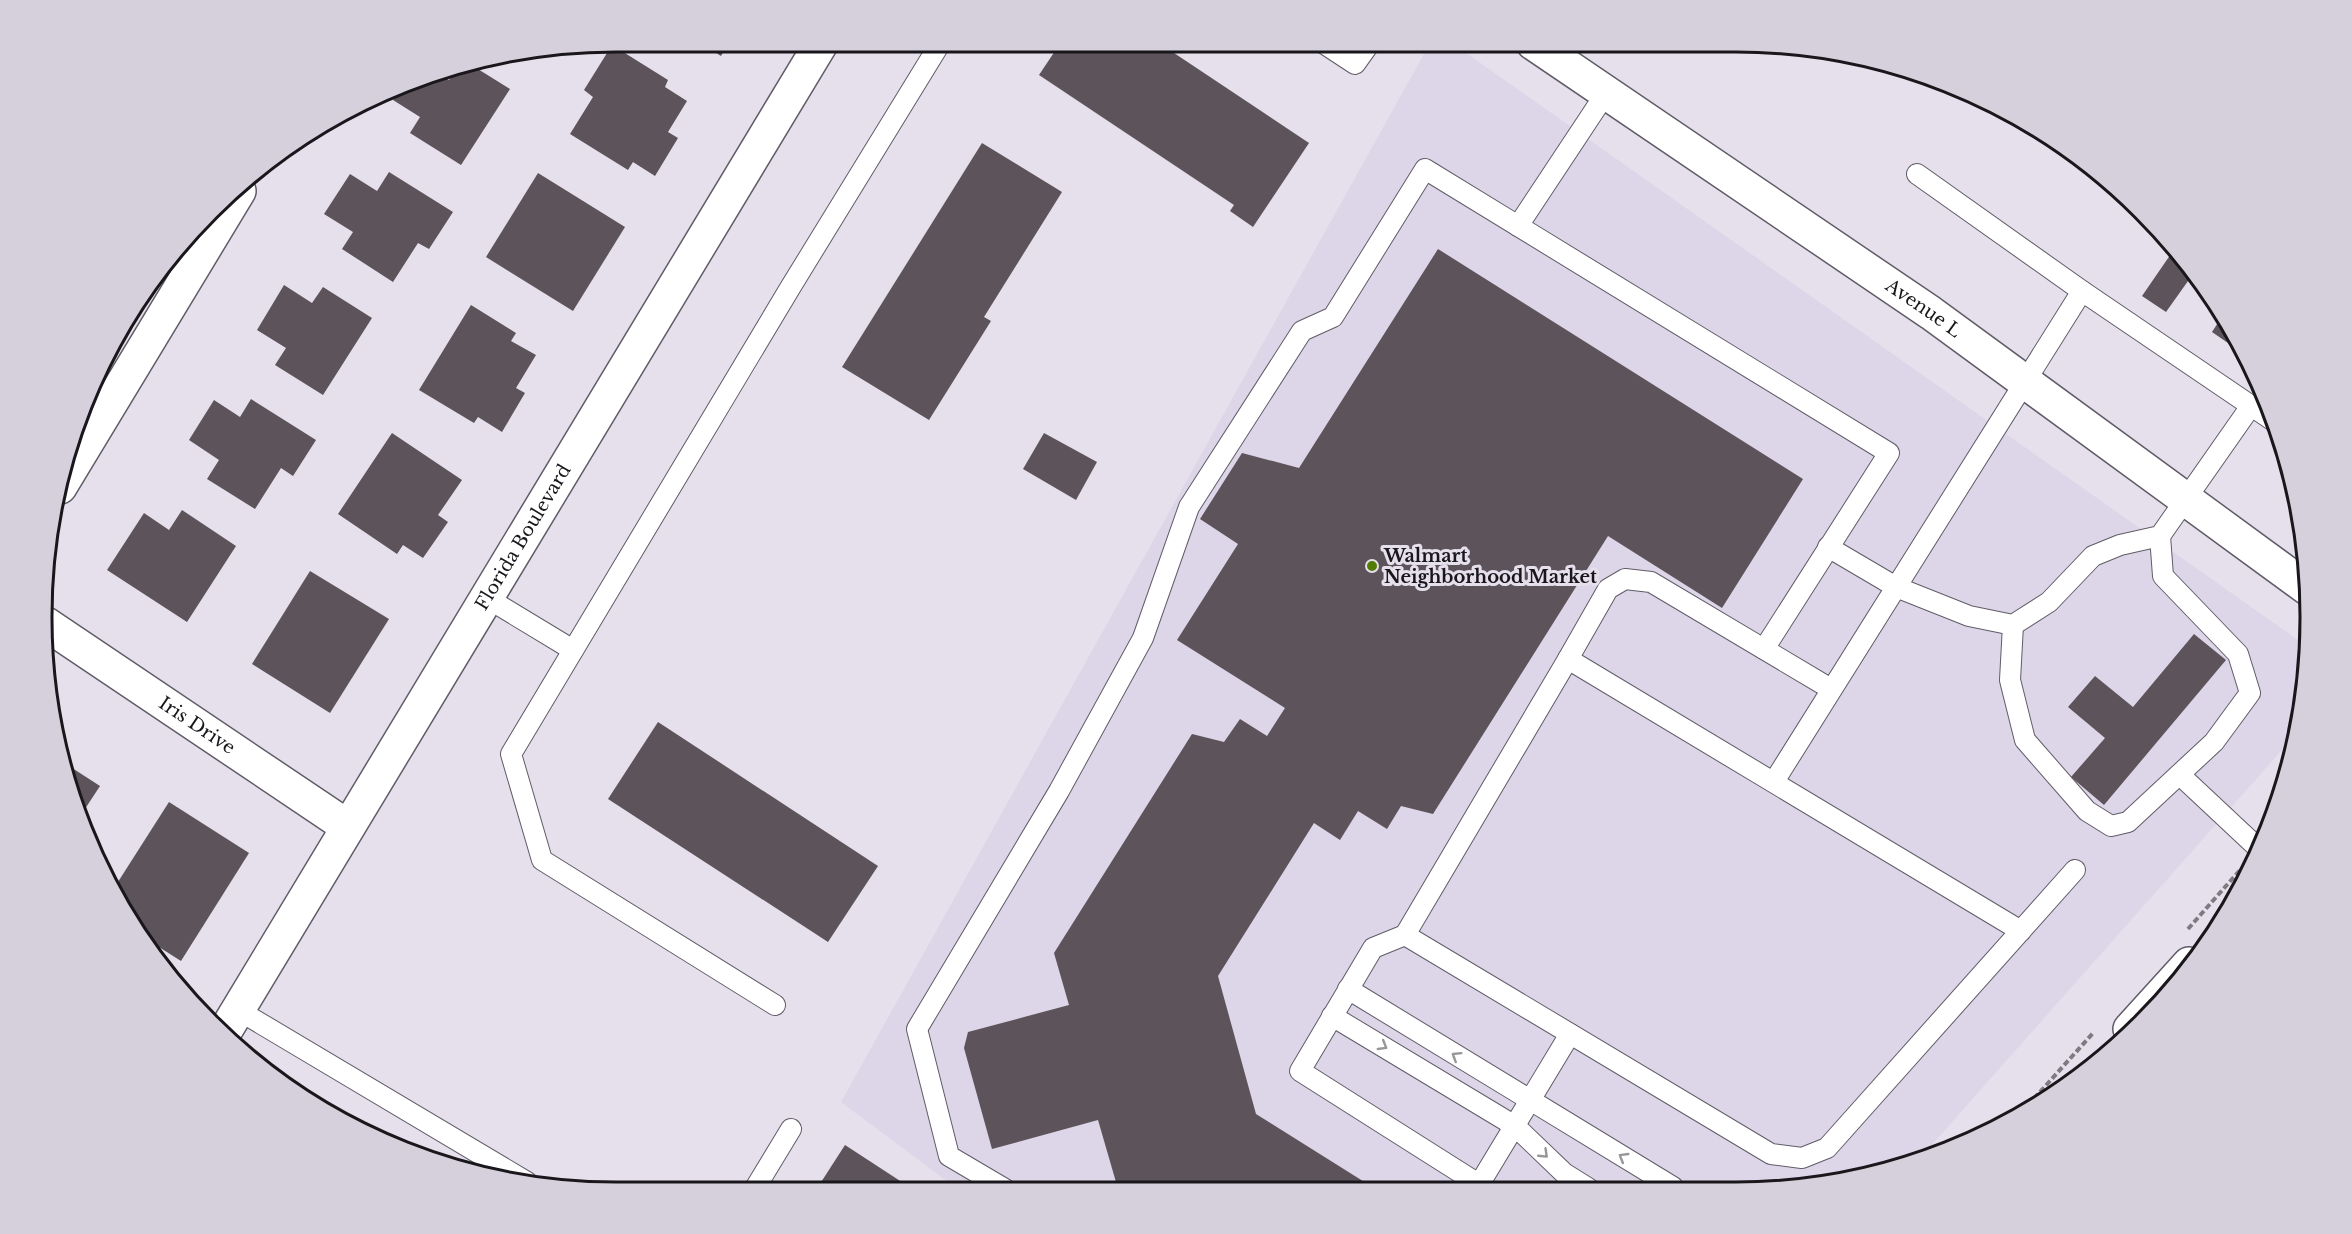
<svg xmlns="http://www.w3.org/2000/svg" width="2352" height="1234" viewBox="0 0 2352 1234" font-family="'Libre Baskerville',serif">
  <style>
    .built { fill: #ddd5e8 }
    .building { fill: #5d535a }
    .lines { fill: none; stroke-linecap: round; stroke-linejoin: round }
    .lane-casing { stroke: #605c67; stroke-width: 22 }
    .street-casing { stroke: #605c67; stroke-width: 36 }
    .primary-casing { stroke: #605c67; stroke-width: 36 }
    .path { stroke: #7e7a82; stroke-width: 4; stroke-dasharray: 6 3; stroke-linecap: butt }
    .lane { stroke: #fff; stroke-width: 20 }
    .street { stroke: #fff; stroke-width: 33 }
    .primary { stroke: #fff; stroke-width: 33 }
    .oneway { stroke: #989798 }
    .poi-dot { fill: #517d02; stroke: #e5e0ec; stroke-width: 2 }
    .labels { text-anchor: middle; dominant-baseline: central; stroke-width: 6; stroke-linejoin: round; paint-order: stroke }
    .street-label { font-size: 18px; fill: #19171b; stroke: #e5e0ec }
    .poi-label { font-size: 18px; font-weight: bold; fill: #19171b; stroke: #e5e0ec; text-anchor: start }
    .rim { fill: none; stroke: #19171b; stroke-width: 3 }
  </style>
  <rect width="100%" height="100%" fill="#e5e0ec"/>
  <path class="built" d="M 1430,43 L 1452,43 L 2308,647 L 2296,734 L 1921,1157 L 1810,1187 L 959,1190 L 841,1102 Z"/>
  <g class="building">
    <path d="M 699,42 L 729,42 L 721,56 Z"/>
    <path d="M 1061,42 L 1159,43 L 1309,143 L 1253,227 L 1230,211 L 1234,205 L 1039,75 Z"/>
    <path d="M 612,45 L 668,80 L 665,87 L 687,101 L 668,132 L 678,138 L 655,176 L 633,162 L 628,170 L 570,134 L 593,97 L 584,90 Z"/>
    <path d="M 473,66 L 510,89 L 461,165 L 410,133 L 420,117 L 393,100 L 399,90 L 432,73 L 437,72 L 449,80 L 456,69 Z"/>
    <path d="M 982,143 L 1062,192 L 984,317 L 991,321 L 929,420 L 842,367 Z"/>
    <path d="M 389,172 L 453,212 L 429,249 L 418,243 L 393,282 L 342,249 L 353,232 L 324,214 L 350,174 L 377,191 Z"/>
    <path d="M 538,173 L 625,227 L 573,311 L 486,257 Z"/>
    <path d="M 2175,248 L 2193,274 L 2166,312 L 2142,296 Z"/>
    <path d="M 1438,249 L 1803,479 L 1722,608 L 1608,536 L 1433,814 L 1401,806 L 1387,829 L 1358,811 L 1340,840 L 1314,823 L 1218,976 L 1256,1114 L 1374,1188 L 1118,1189 L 1098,1120 L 992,1149 L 964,1048 L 968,1032 L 1069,1005 L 1054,953 L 1192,734 L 1224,742 L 1240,719 L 1267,736 L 1285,708 L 1177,640 L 1238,544 L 1200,519 L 1242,453 L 1299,468 Z"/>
    <path d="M 284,285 L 312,303 L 323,287 L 372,318 L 323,395 L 275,365 L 286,348 L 257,330 Z"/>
    <path d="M 471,305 L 516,333 L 511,341 L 536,355 L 516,388 L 525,393 L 502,432 L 478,417 L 474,423 L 419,390 Z"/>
    <path d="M 2223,315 L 2233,330 L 2244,354 L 2212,332 Z"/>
    <path d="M 251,399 L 316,440 L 293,476 L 281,468 L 255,509 L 207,479 L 219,460 L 189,440 L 214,400 L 240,417 Z"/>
    <path d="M 392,433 L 462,480 L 438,515 L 448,522 L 423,558 L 403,545 L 397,554 L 338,514 Z"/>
    <path d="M 1044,433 L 1097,462 L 1076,500 L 1023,469 Z"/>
    <path d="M 182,510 L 236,546 L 187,622 L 107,570 L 144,513 L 169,530 Z"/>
    <path d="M 310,571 L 389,619 L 330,713 L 252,664 Z"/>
    <path d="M 2194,634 L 2226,660 L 2104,805 L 2071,777 L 2105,738 L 2068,707 L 2095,676 L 2133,707 Z"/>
    <path d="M 658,722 L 878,866 L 828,942 L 608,799 Z"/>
    <path d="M 69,766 L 100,786 L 81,815 Z"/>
    <path d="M 169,802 L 249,853 L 181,961 L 151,942 L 116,885 Z"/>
    <path d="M 845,1145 L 914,1190 L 816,1190 Z"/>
  </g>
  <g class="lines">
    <defs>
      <g id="lane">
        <path d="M 1323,43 L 1355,64 L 1370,43"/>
        <path d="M 1917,174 L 2082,291 L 2275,422"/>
        <path d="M 1518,226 L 1606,93"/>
        <path d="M 1828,547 L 1896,587 L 1969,616 L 2013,625 L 2049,602 L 2093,556 L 2120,545 L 2160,536 L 2251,406"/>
        <path d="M 487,598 L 573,650"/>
        <path d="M 2013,625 L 2010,680 L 2025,740 L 2087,811 L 2111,826 L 2128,822 L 2214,742 L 2250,693 L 2238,654 L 2163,576 L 2160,536"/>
        <path d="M 1568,659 L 1608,589 L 1625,579 L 1651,582 L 1831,689"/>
        <path d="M 2180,775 L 2259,849"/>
        <path d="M 1775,780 L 2082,291"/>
        <path d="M 2021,931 L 1568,659 L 1405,935 L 1771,1154 L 1802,1158 L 1827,1148 L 2075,870"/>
        <path d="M 1405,935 L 1373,948 L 1300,1071 L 1480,1185"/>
        <path d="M 1348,989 L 1673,1187"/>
        <path d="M 775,1005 L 542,860 L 511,754 L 790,288 L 941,42"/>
        <path d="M 238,1010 L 527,1182"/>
        <path d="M 1332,1016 L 1515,1126 L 1564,1173 L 1588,1188"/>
        <path d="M 1477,1188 L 1570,1034"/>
        <path d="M 1005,1189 L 949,1156 L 917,1029 L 1059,791 L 1143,638 L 1189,507 L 1302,331 L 1333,317 L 1425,169 L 1889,453 L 1764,649"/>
        <path d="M 754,1190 L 791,1129"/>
      </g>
      <g id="street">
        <path id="s1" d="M 1533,43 L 1931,313 L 2307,588"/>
        <path d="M 60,487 L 239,191"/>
        <path id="s2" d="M 46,624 L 348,827"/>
        <path id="s3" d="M 224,1033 L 822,42"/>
      </g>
      <path id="primary" d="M 2130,1029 L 2189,964"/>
    </defs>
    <use href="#lane" class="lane-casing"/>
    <use href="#street" class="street-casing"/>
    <use href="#primary" class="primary-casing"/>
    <g class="path">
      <path d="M 2188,929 L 2241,869"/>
      <path d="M 2022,1112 L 2094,1032"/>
    </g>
    <use href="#lane" class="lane"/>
    <use href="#street" class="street"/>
    <use href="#primary" class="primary"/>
  </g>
  <defs><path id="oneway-chevron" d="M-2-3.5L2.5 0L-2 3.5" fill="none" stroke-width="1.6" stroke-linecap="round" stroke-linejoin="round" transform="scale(1.5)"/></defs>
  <g class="oneway">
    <use href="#oneway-chevron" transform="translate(1383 1046) rotate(31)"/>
    <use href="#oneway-chevron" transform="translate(1456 1056) rotate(-148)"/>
    <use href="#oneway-chevron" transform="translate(1544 1154) rotate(44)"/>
    <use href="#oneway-chevron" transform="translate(1623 1157) rotate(-149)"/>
  </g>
  <circle class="poi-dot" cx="1372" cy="566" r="6"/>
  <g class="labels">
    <g class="street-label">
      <text stroke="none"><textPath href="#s1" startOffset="472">Avenue L</textPath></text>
      <text stroke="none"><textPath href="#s3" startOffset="579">Florida Boulevard</textPath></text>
      <text stroke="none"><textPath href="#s2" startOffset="182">Iris Drive</textPath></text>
    </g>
    <g class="poi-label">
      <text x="1384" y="556">Walmart<tspan x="1384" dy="21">Neighborhood Market</tspan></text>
    </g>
  </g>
  <path d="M0 0H2352V1234H0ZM616 52H1736A564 564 0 0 1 2300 616V618A564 564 0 0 1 1736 1182H616A564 564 0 0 1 52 618V616A564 564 0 0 1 616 52Z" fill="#d5d0db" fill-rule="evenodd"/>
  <path class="rim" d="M616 52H1736A564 564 0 0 1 2300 616V618A564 564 0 0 1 1736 1182H616A564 564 0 0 1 52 618V616A564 564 0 0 1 616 52Z"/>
</svg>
